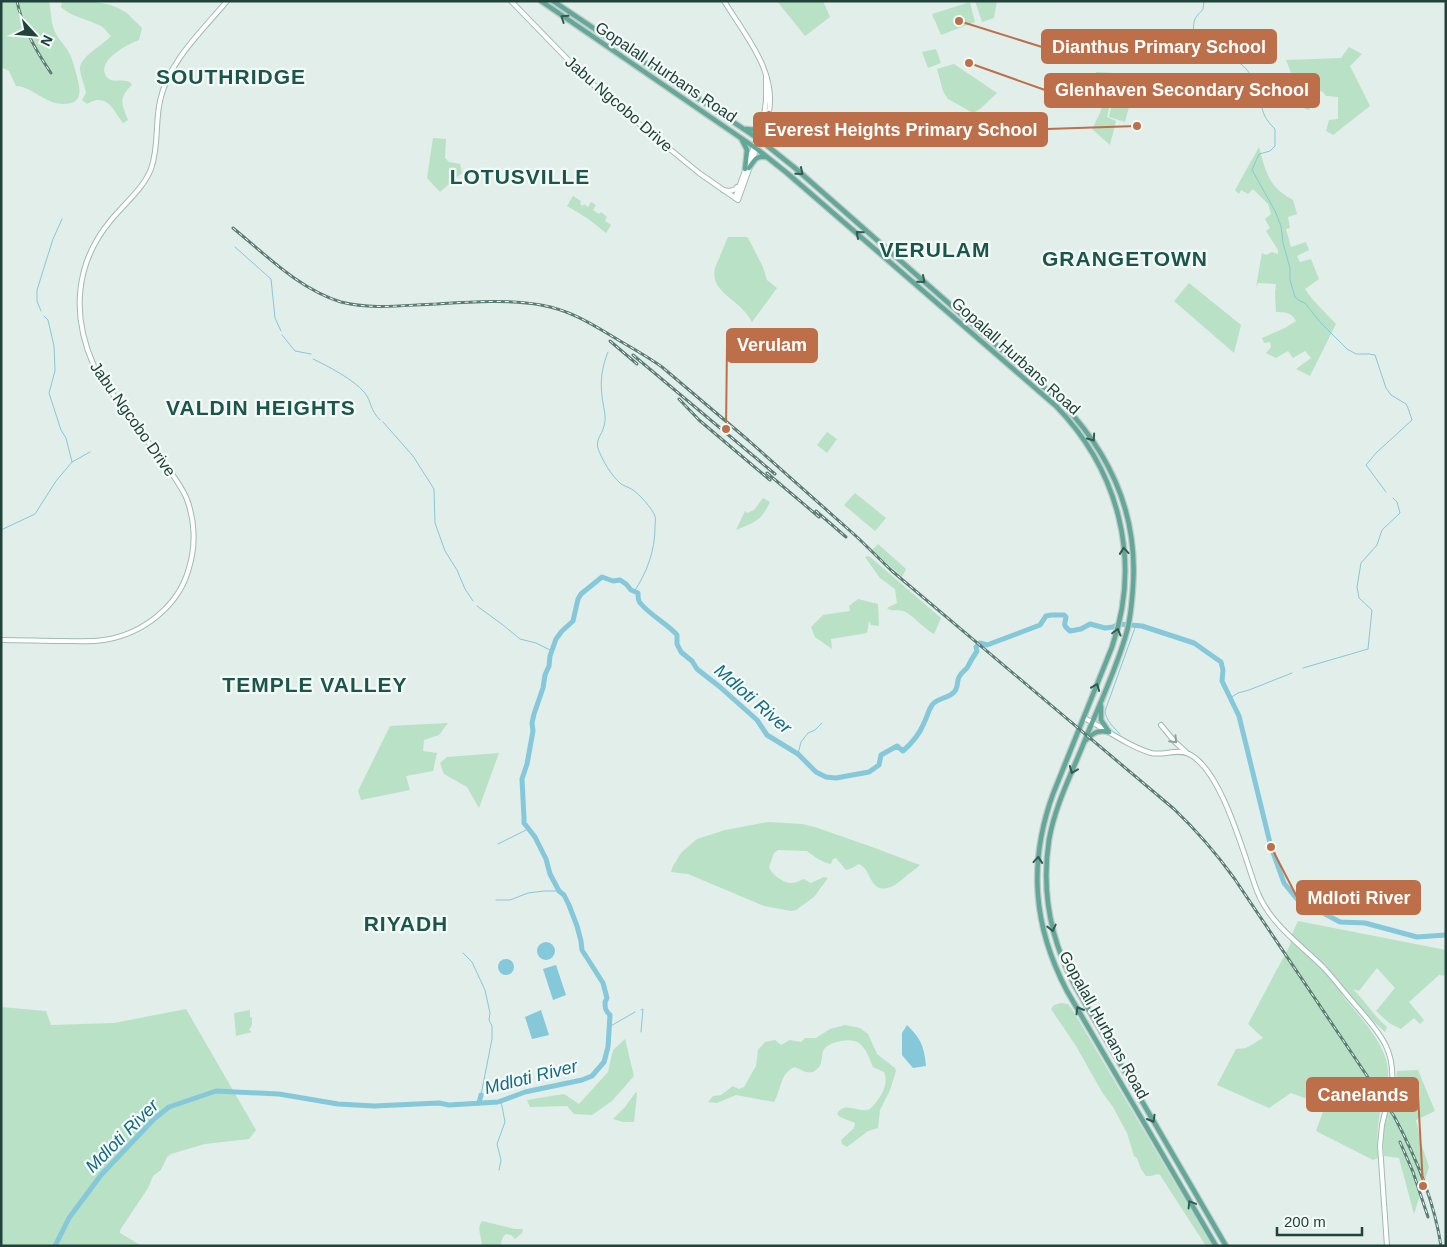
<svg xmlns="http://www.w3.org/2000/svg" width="1447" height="1247" viewBox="0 0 1447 1247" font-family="Arial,sans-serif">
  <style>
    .green { fill: #b9e1c6 }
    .water { fill: #85c8d9 }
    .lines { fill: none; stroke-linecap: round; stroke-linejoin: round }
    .stream { stroke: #85c8d9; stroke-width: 1 }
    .river { stroke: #85c8d9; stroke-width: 5 }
    .secondary-casing { stroke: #9fbbb3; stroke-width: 6 }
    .primary-casing { stroke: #c1cac8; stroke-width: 7 }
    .secondary { stroke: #fff; stroke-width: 4 }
    .primary { stroke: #62a899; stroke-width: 4.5 }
    .rail-casing { stroke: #5b7d75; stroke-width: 3 }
    .rail { stroke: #f4faf7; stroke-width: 1; stroke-dasharray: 4; stroke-linecap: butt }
    .secondary-bridge-casing { stroke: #9fbbb3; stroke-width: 6; stroke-linecap: butt }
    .secondary-bridge { stroke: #fff; stroke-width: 4 }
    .oneway { stroke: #305c52 }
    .oneway2 { stroke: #90a09c }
    .labels { text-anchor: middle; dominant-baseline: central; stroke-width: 4.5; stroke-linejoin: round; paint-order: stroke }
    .street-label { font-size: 16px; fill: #20423a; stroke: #f4faf7 }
    .water-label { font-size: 18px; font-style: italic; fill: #136c84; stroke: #f4faf7 }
    .district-label { font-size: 21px; font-weight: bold; letter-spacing: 1px; fill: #1a564a; stroke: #f4faf7 }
    .leader { fill: none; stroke: #bc6f49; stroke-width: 2 }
    .callout-dot { fill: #bc6f49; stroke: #f4faf7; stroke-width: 2 }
    .callout { fill: #bc6f49; stroke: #bc6f49; stroke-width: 2 }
    .callout-label { font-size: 18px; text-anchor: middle; font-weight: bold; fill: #fff }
  </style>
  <rect width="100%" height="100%" fill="#e2eee9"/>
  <g class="green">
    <path d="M 1,1 L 49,1 C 51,11 51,23 55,32 C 58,39 64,44 68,51 C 72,57 74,66 76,73 C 80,88 85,104 63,104 C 45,104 33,87 16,86 L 9,71 L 1,67 Z"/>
    <path d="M 62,1 C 84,1 110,0 128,14 C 132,18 137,23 142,28 L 139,40 C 128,44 99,59 105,74 C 110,87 126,75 132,85 C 118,98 122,104 128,120 L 123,123 C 113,109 106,92 87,104 L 82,100 L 86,93 C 85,85 80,76 80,68 C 81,56 103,45 111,36 C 107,32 104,27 99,25 C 86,19 72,17 61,7 Z"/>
    <path d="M 777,1 L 823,1 L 830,17 L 805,36 Z"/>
    <path d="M 975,1 L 997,1 L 994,18 L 982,22 Z"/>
    <path d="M 970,2 L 975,22 L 941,35 L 932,14 Z"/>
    <path d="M 1349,47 L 1362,54 L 1350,66 L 1370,106 L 1333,135 L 1326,131 L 1329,120 L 1338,119 L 1338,97 L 1326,96 L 1323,92 L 1320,91 L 1309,110 L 1305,109 L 1286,60 L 1341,58 Z"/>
    <path d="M 936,49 L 941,63 L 928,68 L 922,52 Z"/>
    <path d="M 954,64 L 997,93 L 980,109 L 973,113 L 948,99 L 943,91 L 937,69 Z"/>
    <path d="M 1096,72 L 1115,73 L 1116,76 L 1107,117 L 1116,121 L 1110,145 L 1092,129 L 1100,113 L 1103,102 L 1096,97 L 1101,91 L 1095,78 Z"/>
    <path d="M 1117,80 L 1135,84 L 1125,122 L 1109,117 Z"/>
    <path d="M 433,138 L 446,139 L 445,158 L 449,162 L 460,164 L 462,173 L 440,192 L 427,178 Z"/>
    <path d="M 1259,147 C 1266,172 1268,187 1293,200 L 1297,214 L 1288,217 L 1290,228 L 1286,229 L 1291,247 L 1306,242 L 1309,250 L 1297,256 L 1300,262 L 1311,259 L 1319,279 L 1305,289 L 1313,300 L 1336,324 L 1310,376 L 1296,369 L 1311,358 L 1305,351 L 1293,358 L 1288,351 L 1276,358 L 1266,353 L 1271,347 L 1270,342 L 1264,343 L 1262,338 L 1285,328 L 1296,321 C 1291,312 1285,312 1276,312 L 1275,293 L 1276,284 L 1258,283 L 1256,287 L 1262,253 L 1266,255 L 1272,252 L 1278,254 L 1278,250 L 1266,231 L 1270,228 L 1265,219 L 1271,214 L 1268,204 L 1253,189 L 1248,194 L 1241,190 L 1239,194 L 1235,190 Z"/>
    <path d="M 573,196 L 581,201 L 580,204 L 583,206 L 584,204 L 588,207 L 591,202 L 596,205 L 593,210 L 599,214 L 601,212 L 607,217 L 605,221 L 611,225 L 606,233 L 587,218 L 567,206 Z"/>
    <path d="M 728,237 L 746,237 L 748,238 L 763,267 L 767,280 L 777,288 L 752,322 C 750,319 748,315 745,312 C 734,298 710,290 715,268 Z"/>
    <path d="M 1189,283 L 1241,325 L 1234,353 L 1174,301 Z"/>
    <path d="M 827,432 L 837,439 L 827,453 L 817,445 Z"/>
    <path d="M 855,493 L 886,518 L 875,531 L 844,505 Z"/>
    <path d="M 763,498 L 770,502 C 761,521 755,522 736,530 L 745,511 L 747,513 L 754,510 Z"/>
    <path d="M 878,544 L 906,569 L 902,577 L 872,550 Z"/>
    <path d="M 869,556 L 941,618 L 934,634 C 924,629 911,613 903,611 C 897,609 892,612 887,608 L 897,603 L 895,589 L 880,578 L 865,557 Z"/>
    <path d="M 858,599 L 878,604 L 879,626 L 871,625 L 869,621 L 867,633 L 831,639 L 832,649 L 815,637 L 811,627 L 823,615 L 850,611 L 849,606 Z"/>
    <path d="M 448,723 L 439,735 L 424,740 L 423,751 L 437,753 L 433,771 L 406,776 L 410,790 L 361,800 L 358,791 L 390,726 Z"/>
    <path d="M 499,753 L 479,808 L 467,787 L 444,774 L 440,763 L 447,757 Z"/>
    <path d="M 768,822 L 802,824 L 815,827 L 872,847 L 920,865 C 915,870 909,873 904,878 C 896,885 882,895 873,883 C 868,875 867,868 859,864 L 850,869 L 846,870 L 836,858 L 833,859 L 831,864 C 821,862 815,857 807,851 L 778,850 L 774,853 L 769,867 C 772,875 783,883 792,883 C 796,883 800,880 804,879 L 811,883 L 824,877 L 828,878 L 814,897 L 796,910 L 791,911 L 764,906 L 688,874 L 671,872 L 673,866 L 681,853 L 697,839 L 725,830 Z"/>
    <path d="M 1298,921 L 1446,950 L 1446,976 L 1439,975 L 1409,1002 L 1424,1020 L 1420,1024 L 1414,1018 L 1401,1029 L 1389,1023 L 1376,1011 L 1395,988 L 1377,968 L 1359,991 L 1353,989 C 1365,1001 1374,1016 1387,1027 L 1385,1032 L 1373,1021 L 1347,991 L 1342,995 C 1358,1015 1386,1043 1388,1070 C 1389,1084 1383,1098 1380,1112 C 1377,1127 1377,1142 1378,1158 L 1373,1160 L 1316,1131 L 1325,1106 L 1291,1093 L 1269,1108 L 1217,1085 L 1236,1049 L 1246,1048 L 1263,1038 L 1248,1024 L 1290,945 L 1292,934 Z"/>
    <path d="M 1061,1003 L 1068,1004 L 1072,1009 L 1212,1246 L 1206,1246 L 1160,1175 L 1158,1174 L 1151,1176 L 1146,1176 L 1141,1169 L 1137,1158 L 1134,1156 L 1127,1133 L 1113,1107 L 1102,1092 L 1076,1046 L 1051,1009 L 1054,1005 Z"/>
    <path d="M 1,1007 L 46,1011 L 51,1025 L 114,1023 L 186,1009 L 256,1130 L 249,1139 L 205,1144 L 171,1154 L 167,1157 L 161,1170 L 153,1176 L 148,1188 L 120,1230 L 120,1233 L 142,1246 L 1,1246 Z"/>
    <path d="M 250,1010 L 250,1017 L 252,1018 L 252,1025 L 249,1030 L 252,1032 L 236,1036 L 234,1013 Z"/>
    <path d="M 845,1025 L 860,1028 L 868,1034 L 877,1054 L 895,1068 L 896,1071 L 890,1090 L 880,1110 L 878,1128 L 868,1131 L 847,1147 L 842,1144 L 841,1140 L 854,1128 L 855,1123 L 840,1117 L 837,1114 C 845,1100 858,1114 870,1109 C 879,1100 890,1085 884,1072 L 873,1067 C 869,1059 867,1049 859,1043 C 852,1037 827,1041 823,1051 C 821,1057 823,1065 817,1069 C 810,1076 803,1071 795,1067 C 780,1072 781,1091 774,1102 L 736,1095 L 717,1103 L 708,1102 L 713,1096 L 721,1095 L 733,1086 L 739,1089 L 744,1087 L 756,1066 L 758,1050 L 765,1042 L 775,1040 L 781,1045 L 790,1040 L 801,1042 L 805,1038 L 816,1038 L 830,1029 Z"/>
    <path d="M 625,1039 L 634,1076 L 612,1101 L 592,1115 L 574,1114 L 567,1106 L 530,1107 L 527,1100 L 564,1094 L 579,1104 L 608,1072 L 613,1050 Z"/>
    <path d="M 1418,1070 L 1435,1111 L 1416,1120 L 1422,1146 L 1429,1167 L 1414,1214 L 1399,1158 L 1384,1156 C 1383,1147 1383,1138 1384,1128 C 1388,1109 1396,1091 1397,1071 Z"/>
    <path d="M 636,1092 L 637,1094 L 634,1122 L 623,1122 L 613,1119 L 625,1107 Z"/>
    <path d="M 482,1221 L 515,1229 L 523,1229 L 522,1233 L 515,1239 L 511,1235 L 506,1234 L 503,1237 L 500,1246 L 482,1246 C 482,1237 476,1229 482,1221 Z"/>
  </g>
  <g class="water">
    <circle cx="546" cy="951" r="9"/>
    <circle cx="506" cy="967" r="8"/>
    <path d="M 556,965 L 566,995 L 553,1000 L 543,969 Z"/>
    <path d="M 541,1010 L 549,1035 L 532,1039 L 525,1017 Z"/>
    <path d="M 907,1025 C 921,1039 924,1046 926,1066 L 913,1068 L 902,1055 L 902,1033 Z"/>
  </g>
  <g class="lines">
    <g class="stream">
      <path d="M 1204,1 L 1203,9 C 1201,12 1197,15 1195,19 C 1190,33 1198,48 1206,59 L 1225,60 L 1230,63 L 1238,62 C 1246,67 1249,73 1254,80 C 1257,83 1261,85 1262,89 C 1264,93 1261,96 1261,100 C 1262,114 1266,120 1275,129 L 1275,146 L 1270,151 L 1259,154 L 1252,170 L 1275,211 L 1281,226 L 1283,243 L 1290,268 L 1290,280 L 1295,297 L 1300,301 L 1305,303 L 1320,322 L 1347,349 L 1356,354 L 1369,354 L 1375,355 L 1386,388 L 1391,395 L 1406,404 L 1408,408 L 1412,420 L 1376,453 L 1366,465 L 1386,492"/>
      <path d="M 235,247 L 271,279 L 275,318 L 281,331"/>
      <path d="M 41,311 L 37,301 L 37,290 L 53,239 L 62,219"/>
      <path d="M 44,316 L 48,320 L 54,346 L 55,371 L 49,393 L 61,430 L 66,438 L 72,462"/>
      <path d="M 282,335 L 295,351 L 311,354"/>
      <path d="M 608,352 C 602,367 600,380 602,396 C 603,407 607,416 604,426 C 602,435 594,441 599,451 C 603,461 611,475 620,483 C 623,486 629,487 633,490 C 639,494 652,508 655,516 C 656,519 655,524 655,527 C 655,551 647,572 634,592"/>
      <path d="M 313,359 C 328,366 354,380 364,392 C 372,401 369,409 380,420"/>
      <path d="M 383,422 L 413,456 L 434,489 L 435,523 L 445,551 L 457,570 L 465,589 L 473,601"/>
      <path d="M 1,530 L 35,514 L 56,481 L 72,462 L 90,452"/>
      <path d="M 477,606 L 503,625 L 520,639 L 536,643 L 552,651"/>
      <path d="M 1303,668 L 1368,649 L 1372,610 L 1359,598 L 1357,587 L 1361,563 L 1377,545 L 1382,530 L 1400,513 L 1397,502 L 1393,498"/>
      <path d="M 1230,698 L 1238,693 L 1249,690 L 1292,673"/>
      <path d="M 1120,734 C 1113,727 1106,720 1105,711 L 1136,625"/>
      <path d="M 798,754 L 801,742 L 808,733 L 815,730 L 822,723"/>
      <path d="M 498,844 L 528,829"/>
      <path d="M 496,900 L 510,900 L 528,893 L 544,891 L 559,891"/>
      <path d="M 463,953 L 472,962 L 485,990 L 490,1013 L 489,1020 L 492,1026 L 492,1039 L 481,1095"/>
      <path d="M 609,1027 L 635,1012"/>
      <path d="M 641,1032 L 643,1009 L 641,1010"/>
      <path d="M 499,1170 L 501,1160 L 497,1144 L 505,1122 L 501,1101"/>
    </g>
    <g class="river">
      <path d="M 479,1103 L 481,1095"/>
      <path d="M 55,1246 L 69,1218 L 101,1175 L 154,1119 L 169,1107 L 216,1091 L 279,1094 L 338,1104 L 374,1106 L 439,1103 L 449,1105 L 498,1102 L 525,1092 L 582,1080 L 592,1076 L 604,1062 L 608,1047 L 610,1015 C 605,1011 605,1007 605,1002 L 607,998 L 603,983 L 582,950 L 581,941 L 577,926 L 569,905 L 564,895 L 559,891 L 550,874 L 546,859 L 535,837 L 524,823 L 524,818 L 522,779 L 527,764 L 533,731 L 532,723 L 534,714 L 543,688 L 545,675 L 549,666 L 550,656 L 556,639 L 562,631 L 573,621 L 578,599 L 581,594 L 602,577 L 613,581 L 620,580 L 626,584 L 631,590 L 638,593 C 638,596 638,599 639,601 C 644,611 669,625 677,635 L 677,644 L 681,652 L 692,661 L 697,669 L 720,687 L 757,720 L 767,735 L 798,754 L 816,772 L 826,777 L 836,778 L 869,772 L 879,765 L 881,755 L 897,746 L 903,751 C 911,744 920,733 924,723 C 927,717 928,711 932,705 C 938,697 949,699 955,691 C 958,687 957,681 959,677 C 961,673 964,671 967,668 C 970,662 973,657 977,651 L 976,647 L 980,643 L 987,645 L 1040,625 L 1046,616 L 1051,615 L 1064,615 L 1066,617 C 1065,625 1062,624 1070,631 L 1081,629 L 1090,624 L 1105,628 L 1113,627 L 1119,624 L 1142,626 L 1194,643 L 1221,662 L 1223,670 L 1222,681 L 1239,716 L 1271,847 L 1284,883 L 1297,899 L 1340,922 L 1365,923 L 1417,937 L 1446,935"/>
    </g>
    <defs>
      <g id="secondary">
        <path d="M 511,1 L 577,69 L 604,95 L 699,173 L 738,200 L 766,122"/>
        <path d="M 724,1 C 745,35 779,74 768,116"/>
        <path d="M 723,190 C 728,191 734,192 737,187"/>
        <path d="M 735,198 L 763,122 L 766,101 L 766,76"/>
        <path d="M 1,640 C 22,640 42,641 62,641 C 76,641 90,642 104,640 C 143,634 179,606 189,568 C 196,545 195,519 186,497 C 178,480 165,464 154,450 C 133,422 112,395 94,366 C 71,315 75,263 111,220 C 125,203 143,189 151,169 C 159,147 155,123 160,101 C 168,62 202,31 227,1"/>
        <path d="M 1084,718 C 1106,729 1127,746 1151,753 C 1164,756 1177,748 1189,754 C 1222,770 1244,856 1257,891 C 1270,924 1300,944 1324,968 C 1336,981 1347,996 1359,1009 C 1379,1033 1395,1049 1392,1083"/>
        <path d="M 1161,725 L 1175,742 L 1186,752"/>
        <path d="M 1382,1125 L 1380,1146 L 1387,1246"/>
      </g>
      <g id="primary">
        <path d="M 541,1 L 757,149 L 787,173 L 1056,406 C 1119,471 1142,560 1112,647 L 1053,794 C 1028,863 1033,926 1067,991 L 1216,1246"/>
        <path d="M 553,1 L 760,140 L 795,168 L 1061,402 C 1110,453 1138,514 1133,586 C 1132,601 1131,616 1127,631 C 1117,668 1099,705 1085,740 C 1072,773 1055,805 1049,840 C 1041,892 1051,941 1075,986 L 1226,1246"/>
        <path d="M 769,113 L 766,136 L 769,146"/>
        <path d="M 746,129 L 756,130 L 762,126"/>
        <path d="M 742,140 L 747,150 L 745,169"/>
        <path d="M 749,168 C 754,161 756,155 766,157"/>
        <path d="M 1101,706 L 1101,720 L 1109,732"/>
        <path d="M 1086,740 C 1094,732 1098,730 1109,732"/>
      </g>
    </defs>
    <use href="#secondary" class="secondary-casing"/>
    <use href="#primary" class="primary-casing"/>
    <use href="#secondary" class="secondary"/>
    <use href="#primary" class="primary"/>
    <defs>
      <g id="rail">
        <path d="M 17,1 C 22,27 36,51 51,73"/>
        <path d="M 233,228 C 266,255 299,289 341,302 C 372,310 405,305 436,304 C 468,302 510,299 541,305 C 571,310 595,326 620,341 C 634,349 648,357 662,367 L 748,440 L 857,537 L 892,571 L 1174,809 C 1196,830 1216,853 1234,878 L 1394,1116 C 1416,1157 1434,1199 1441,1246"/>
        <path d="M 610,341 L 637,364"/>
        <path d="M 633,355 L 775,474"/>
        <path d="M 679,399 L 699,420 L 770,480"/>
        <path d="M 767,473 L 819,517"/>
        <path d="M 816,511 L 846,537"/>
        <path d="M 1400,1142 L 1413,1172 L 1428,1217"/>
      </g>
    </defs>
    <use href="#rail" class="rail-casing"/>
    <use href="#rail" class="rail"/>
    <defs>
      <path id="secondary-bridge" d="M 1382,1125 L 1392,1083"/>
    </defs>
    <use href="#secondary-bridge" class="secondary-bridge-casing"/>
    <use href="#secondary-bridge" class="secondary-bridge"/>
  </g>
  <defs><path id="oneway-chevron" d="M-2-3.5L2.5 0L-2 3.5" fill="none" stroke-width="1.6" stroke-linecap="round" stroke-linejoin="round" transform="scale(1.25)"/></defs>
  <g class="oneway">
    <use href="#oneway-chevron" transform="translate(564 18) rotate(-146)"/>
    <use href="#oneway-chevron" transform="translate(800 172) rotate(41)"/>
    <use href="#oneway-chevron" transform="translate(859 234) rotate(-139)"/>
    <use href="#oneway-chevron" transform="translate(922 280) rotate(41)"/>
    <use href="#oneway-chevron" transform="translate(1092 438) rotate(55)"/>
    <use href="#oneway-chevron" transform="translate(1124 551) rotate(-95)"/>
    <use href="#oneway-chevron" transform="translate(1117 632) rotate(-75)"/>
    <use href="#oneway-chevron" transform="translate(1096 687) rotate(-68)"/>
    <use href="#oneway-chevron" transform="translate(1073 770) rotate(112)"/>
    <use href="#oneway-chevron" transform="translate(1038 860) rotate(-85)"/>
    <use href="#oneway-chevron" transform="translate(1052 928) rotate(77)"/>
    <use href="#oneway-chevron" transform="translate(1079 1010) rotate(-120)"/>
    <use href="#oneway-chevron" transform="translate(1152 1119) rotate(60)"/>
    <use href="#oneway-chevron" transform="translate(1191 1204) rotate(-121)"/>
  </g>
  <use class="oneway2" href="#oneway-chevron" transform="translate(1174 740) rotate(46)"/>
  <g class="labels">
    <g class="street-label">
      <text transform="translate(666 72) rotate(34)">Gopalall Hurbans Road</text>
      <text transform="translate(619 104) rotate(41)">Jabu Ngcobo Drive</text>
      <text transform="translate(1016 356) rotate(42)">Gopalall Hurbans Road</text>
      <text transform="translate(133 419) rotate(55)">Jabu Ngcobo Drive</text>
      <text transform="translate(1104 1025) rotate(61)">Gopalall Hurbans Road</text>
    </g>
    <g class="water-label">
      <text transform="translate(753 699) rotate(41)">Mdloti River</text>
      <text transform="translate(531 1077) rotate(-14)">Mdloti River</text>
      <text transform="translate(122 1136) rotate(-45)">Mdloti River</text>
    </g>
    <g class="district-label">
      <text x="231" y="76">SOUTHRIDGE</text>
      <text x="520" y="176">LOTUSVILLE</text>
      <text x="935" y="249">VERULAM</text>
      <text x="1125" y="258">GRANGETOWN</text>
      <text x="261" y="407">VALDIN HEIGHTS</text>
      <text x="315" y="684">TEMPLE VALLEY</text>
      <text x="406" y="923">RIYADH</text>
    </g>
  </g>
  <path class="leader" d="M959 21L1042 47M969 63L1045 90M1137 126L1047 129M726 429L727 345M1271 847L1297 897M1423 1186L1418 1095"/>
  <g class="callout-dot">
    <circle cx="959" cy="21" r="5"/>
    <circle cx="969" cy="63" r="5"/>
    <circle cx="1137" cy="126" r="5"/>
    <circle cx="726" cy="429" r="5"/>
    <circle cx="1271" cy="847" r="5"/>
    <circle cx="1423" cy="1186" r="5"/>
  </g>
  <g class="callout">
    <rect x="1042" y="30" width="234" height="33" rx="5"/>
    <rect x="1045" y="74" width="274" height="33" rx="5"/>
    <rect x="754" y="113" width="293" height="33" rx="5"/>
    <rect x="727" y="329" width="90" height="33" rx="5"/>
    <rect x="1297" y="881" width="123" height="33" rx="5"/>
    <rect x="1307" y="1078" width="111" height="33" rx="5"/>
  </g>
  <g class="callout-label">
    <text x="1159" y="53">Dianthus Primary School</text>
    <text x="1182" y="96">Glenhaven Secondary School</text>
    <text x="901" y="136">Everest Heights Primary School</text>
    <text x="772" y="351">Verulam</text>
    <text x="1359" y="904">Mdloti River</text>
    <text x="1363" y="1101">Canelands</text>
  </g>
  <rect width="1447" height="1247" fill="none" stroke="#20423a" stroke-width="5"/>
  <g transform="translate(35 35) rotate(116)" stroke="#f4faf7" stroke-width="4" paint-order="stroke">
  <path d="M0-4L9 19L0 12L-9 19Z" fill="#20423a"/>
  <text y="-8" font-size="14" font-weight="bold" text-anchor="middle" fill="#20423a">N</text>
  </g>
  <path d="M1277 1227v8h85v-8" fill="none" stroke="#20423a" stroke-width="2.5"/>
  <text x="1284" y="1227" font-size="15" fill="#20423a" stroke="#f4faf7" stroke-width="4" paint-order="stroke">200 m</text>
</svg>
